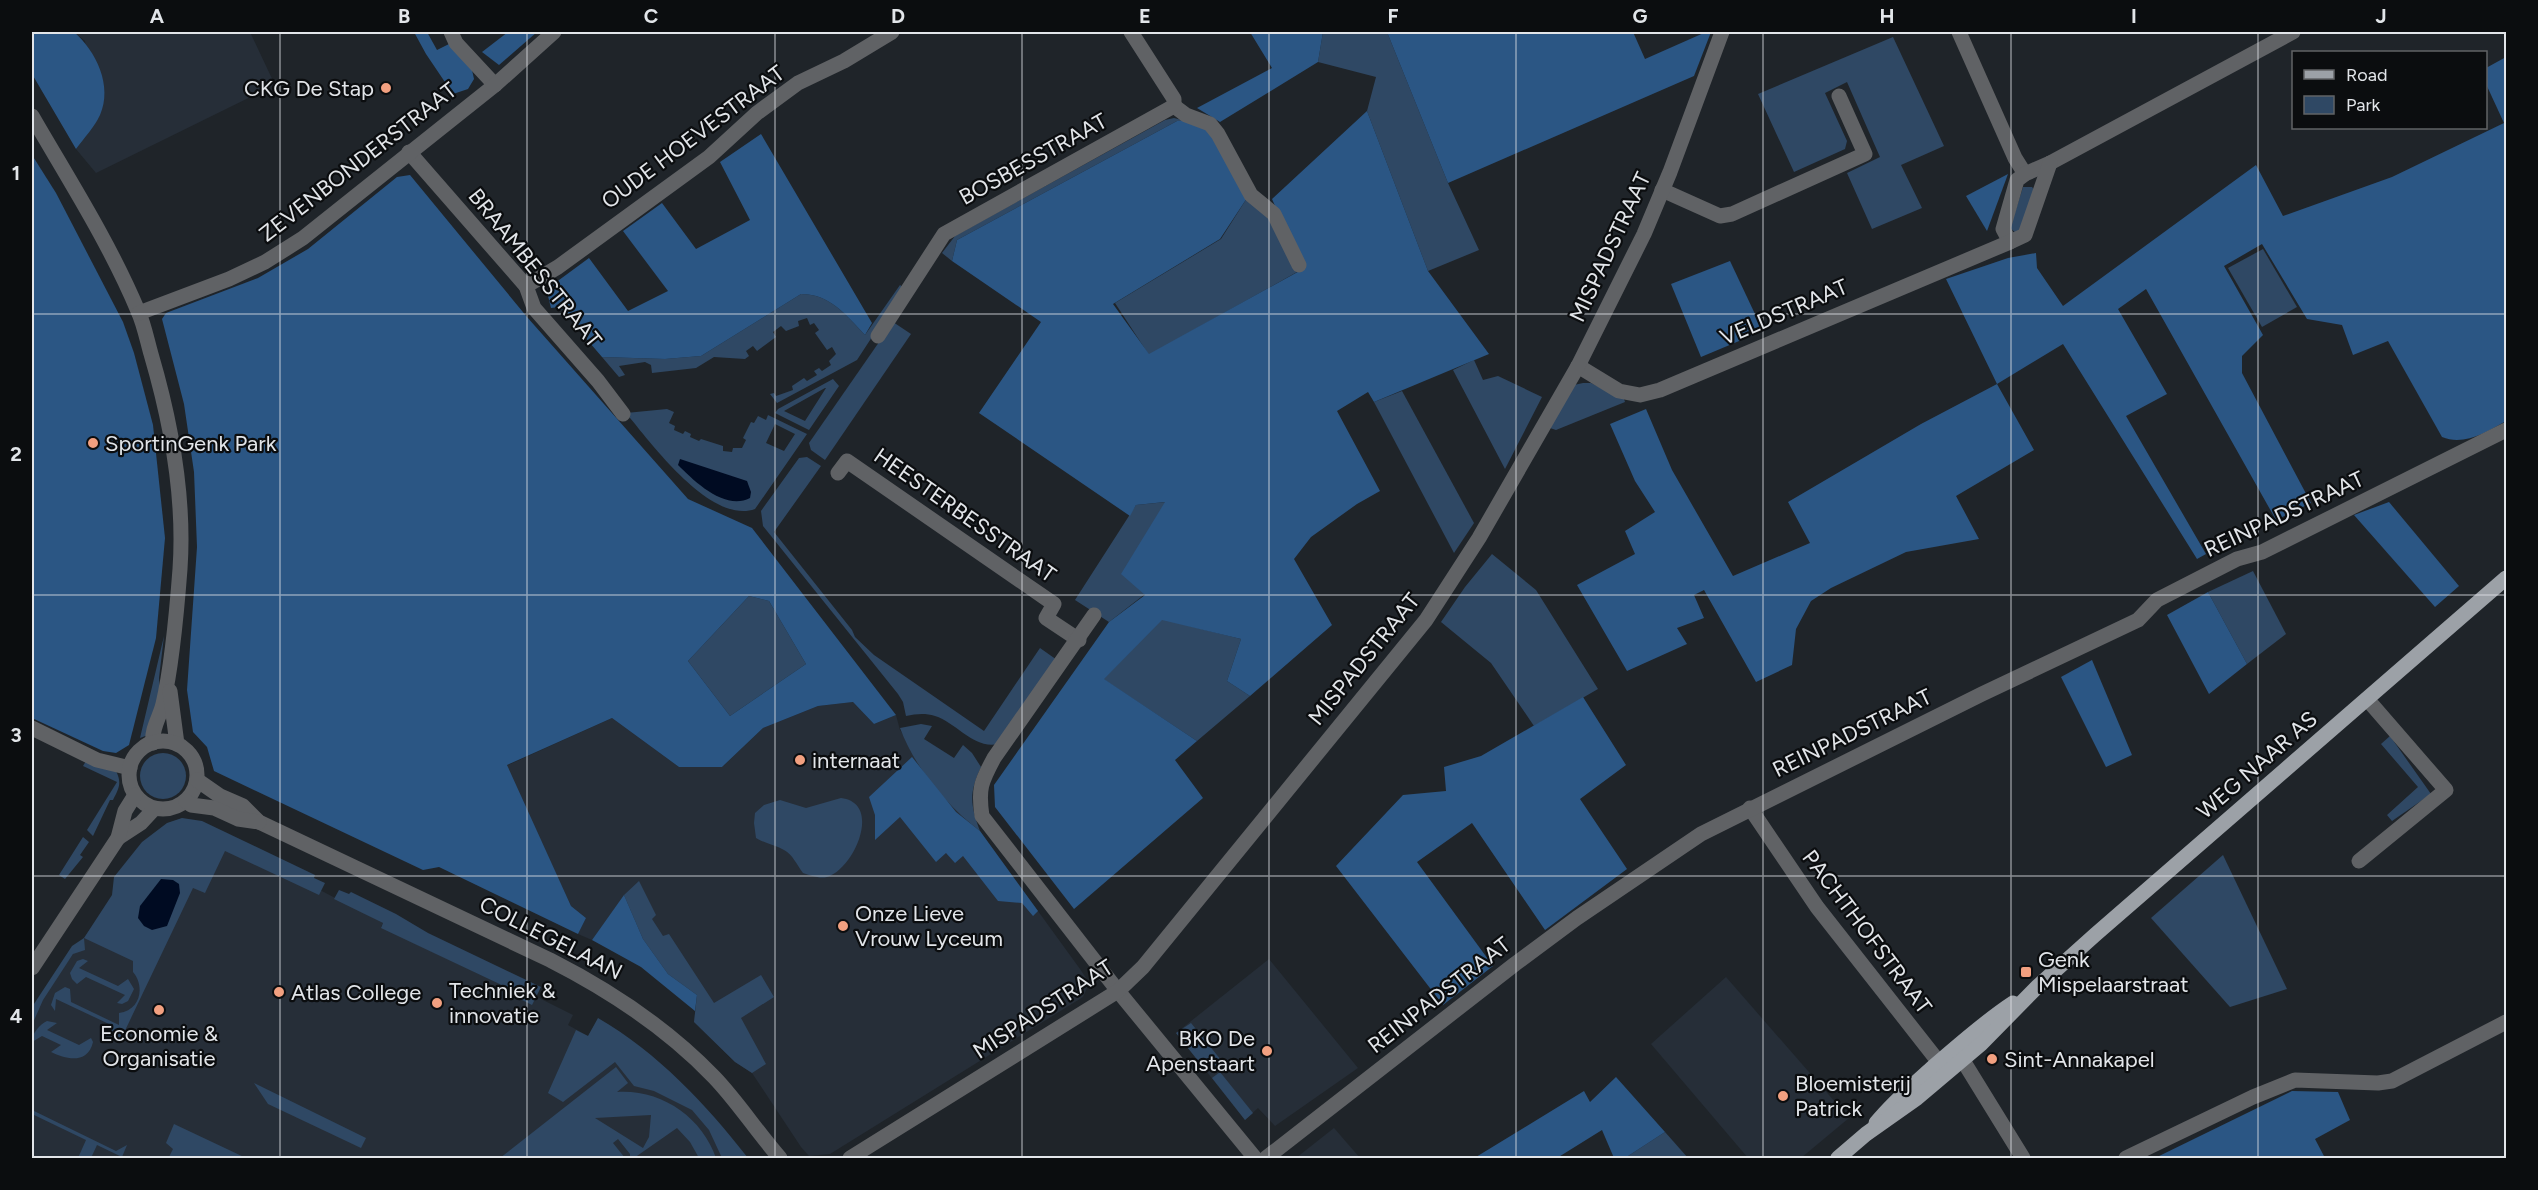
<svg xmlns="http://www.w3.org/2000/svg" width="2538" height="1190" viewBox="0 0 2538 1190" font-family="Figtree,sans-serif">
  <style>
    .built { fill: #262e38 }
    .green { fill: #2f4864; fill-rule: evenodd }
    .forest { fill: #2b5684; fill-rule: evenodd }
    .water { fill: #000b22 }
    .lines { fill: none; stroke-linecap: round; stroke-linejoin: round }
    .minor { stroke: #606265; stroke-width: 15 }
    .major { stroke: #9ca1a7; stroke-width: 15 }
    .grid { fill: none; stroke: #e2e5e9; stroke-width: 1.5; stroke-opacity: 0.55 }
    .poi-dot { fill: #f2a080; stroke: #0b0d0f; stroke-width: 2 }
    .labels { text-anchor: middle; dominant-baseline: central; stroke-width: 4.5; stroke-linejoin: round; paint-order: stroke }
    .poi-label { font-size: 22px; fill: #e2e5e9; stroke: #0b0d0f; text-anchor: start }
    .street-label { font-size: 22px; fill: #e2e5e9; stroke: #0b0d0f }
    .neatline { fill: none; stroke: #e2e5e9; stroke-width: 2 }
    .grid-label { font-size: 20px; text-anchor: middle; font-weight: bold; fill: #e2e5e9 }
  </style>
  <rect width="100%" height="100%" fill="#1f2429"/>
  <g class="built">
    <path d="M 74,32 L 250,32 L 275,85 L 96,173 L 76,149 L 95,124 L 85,41 Z"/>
    <path d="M 853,702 L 874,724 L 896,715 L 900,730 L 941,792 L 980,831 L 1080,969 L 1088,981 L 1087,988 L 1083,997 L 830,1154 L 809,1156 L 801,1147 L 752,1073 L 735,1062 L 694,1022 L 697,995 L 668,974 L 643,939 L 624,896 L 592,940 L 578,934 L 586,918 L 571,906 L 506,766 L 612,718 L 679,767 L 722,767 L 763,728 L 818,706 Z"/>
    <path d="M 196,825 L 383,923 L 381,927 L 512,990 L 511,994 L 531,1004 L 535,996 L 573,1015 L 568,1025 L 588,1036 L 598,1019 L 746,1158 L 32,1158 L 32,1013 L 118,889 Z"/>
    <path d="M 1269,959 L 1358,1068 L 1275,1126 L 1258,1108 L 1245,1120 L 1176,1033 Z"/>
    <path d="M 1726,977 L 1849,1118 L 1801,1158 L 1748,1158 L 1651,1044 Z"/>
    <path d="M 1334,1128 L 1360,1158 L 1296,1158 Z"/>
  </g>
  <g class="green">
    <path d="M 1323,32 L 1387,32 L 1448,183 L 1479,250 L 1428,271 L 1367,111 L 1376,77 L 1318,62 Z"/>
    <path d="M 1893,37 L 1944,146 L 1901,165 L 1922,208 L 1872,229 L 1847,173 L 1880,157 L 1847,82 L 1825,93 L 1847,141 L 1845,149 L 1794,172 L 1758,94 Z"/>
    <path d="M 1174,118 L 1186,121 L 1177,121 L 957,240 L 952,261 L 942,253 L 955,236 L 1165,120 Z"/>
    <path d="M 2023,187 L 2032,187 L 2035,191 L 2022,230 L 2016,233 L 2010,228 Z"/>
    <path d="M 1247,198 L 1271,215 L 1297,272 L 1149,355 L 1115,303 L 1221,239 Z"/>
    <path d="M 2263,249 L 2297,307 L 2262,327 L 2228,268 Z"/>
    <path d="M 900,285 L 904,288 L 857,360 L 777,403 L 770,394 L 774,393 L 776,396 L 793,390 L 792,386 L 804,378 L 807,381 L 817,375 L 814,371 L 819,368 L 822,371 L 831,365 L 829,361 L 836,354 L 832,347 L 827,350 L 815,333 L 819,330 L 814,323 L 810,325 L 807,318 L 798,321 L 799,326 L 786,331 L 781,326 L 773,332 L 776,337 L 757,351 L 753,346 L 746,351 L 749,356 L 745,359 L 714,357 L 696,368 L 652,373 L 651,365 L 645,362 L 619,366 L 625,375 L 619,377 L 602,357 L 665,359 L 701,356 L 801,294 C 830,294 846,315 865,335 Z"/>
    <path d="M 893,322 L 911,334 L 825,460 L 811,450 L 809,443 Z"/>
    <path d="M 1474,360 L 1483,380 L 1498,376 L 1542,397 L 1505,469 L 1453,370 Z"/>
    <path d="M 833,379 L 839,386 L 809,430 L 775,413 L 778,409 ZM 826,388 L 805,421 L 784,411 L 825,388 Z"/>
    <path d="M 1583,383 L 1591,383 L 1624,399 L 1625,402 L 1556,430 L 1550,428 L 1574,385 Z"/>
    <path d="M 1402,391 L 1474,523 L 1454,553 L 1374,402 Z"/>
    <path d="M 667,409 L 674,412 L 669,423 L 675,426 L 674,430 L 683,434 L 685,431 L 691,434 L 690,437 L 699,441 L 701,439 L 723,446 L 723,451 L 732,452 L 733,448 L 742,448 L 746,440 L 743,438 L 751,422 L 754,423 L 758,416 L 766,420 L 768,415 L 807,434 L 755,509 C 711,525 651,443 626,413 ZM 775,424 L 795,434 L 784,451 L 766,443 Z"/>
    <path d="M 807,457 L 821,466 L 774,532 L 852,630 L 855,637 L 874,655 L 984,731 L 1040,648 L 1057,660 L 998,744 C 973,749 957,723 935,716 C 925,713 916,714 906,716 L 903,702 L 898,694 L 763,526 L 761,511 L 799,458 Z"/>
    <path d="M 1166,502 L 1150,528 L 1145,594 L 1109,622 L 1075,600 L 1136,505 Z"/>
    <path d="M 1492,554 L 1536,590 L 1598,689 L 1534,726 L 1491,663 L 1441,622 L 1465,587 Z"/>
    <path d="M 2253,571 L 2286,634 L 2247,664 L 2208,592 Z"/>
    <path d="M 749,596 L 769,601 L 806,664 L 730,716 L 688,661 Z"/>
    <path d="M 1162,619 L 1241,639 L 1227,681 L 1250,696 L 1197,741 L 1103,679 Z"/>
    <path d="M 164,636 L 159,678 L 160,694 L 148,735 L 140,738 Z"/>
    <path d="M 921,724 L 932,726 L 924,739 L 954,758 L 963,745 L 972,753 L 981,767 C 969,793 970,804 980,831 C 946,805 915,768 900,728 Z"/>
    <path d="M 2390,736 L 2431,794 L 2392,821 L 2387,815 L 2418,787 L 2381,744 Z"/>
    <circle cx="163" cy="776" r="23"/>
    <path d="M 86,761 L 116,771 C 122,783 119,788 113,800 L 110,800 L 93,836 L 87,830 L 117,782 L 83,766 Z"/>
    <path d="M 841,798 C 883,803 854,869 827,877 C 819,879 810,875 803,873 C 797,865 793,855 784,850 C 775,845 766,844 756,838 L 754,823 L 755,813 L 764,805 L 780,800 L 806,808 Z"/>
    <path d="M 182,818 L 202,821 L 315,875 L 314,878 L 325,883 L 319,895 L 225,851 L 205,893 L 193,888 L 121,1039 L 110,1036 L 109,1024 L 56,999 L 55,1011 L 51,1005 L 55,993 L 65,987 L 70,989 L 71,1002 L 119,1025 L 119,1013 C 141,1010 145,986 133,972 L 133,961 L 84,938 L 85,950 L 73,954 L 43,1000 L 32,1025 L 32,1007 L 72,946 L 84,938 L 112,895 L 114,877 L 142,842 L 167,823 Z"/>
    <path d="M 83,837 L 89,842 L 80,855 L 83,857 L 65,879 L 59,875 Z"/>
    <path d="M 2223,855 L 2287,989 L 2230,1007 L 2151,918 Z"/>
    <path d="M 639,881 L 656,915 L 652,919 L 663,936 L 669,934 L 714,1003 L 761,975 L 774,997 L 741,1018 L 766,1064 L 752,1073 L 735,1062 L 694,1022 L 697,995 L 668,974 L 643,939 L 624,895 Z"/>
    <path d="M 339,890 L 349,894 L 351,892 L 396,914 L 428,933 L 541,987 L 532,1005 L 510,994 L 512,990 L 381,928 L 383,923 L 334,899 Z"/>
    <path d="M 83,959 L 88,961 L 79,968 L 118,986 L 128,979 L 134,989 L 128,1001 L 122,1004 L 117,1003 L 125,995 L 86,977 L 77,984 L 72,979 L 70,973 L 77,961 Z"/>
    <path d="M 598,1018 C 658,1053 706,1104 748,1158 L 722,1158 L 709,1130 L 692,1110 L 654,1091 L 634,1086 L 615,1062 L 563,1102 L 548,1093 L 576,1030 L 588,1036 Z"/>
    <path d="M 47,1021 L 57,1023 L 47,1030 L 79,1045 L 91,1038 L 93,1042 C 88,1064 67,1060 51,1052 L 61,1045 L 42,1036 L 32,1042 C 31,1035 40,1024 47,1021 Z"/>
    <path d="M 1191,1023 L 1221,1060 L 1207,1072 L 1176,1033 Z"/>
    <path d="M 616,1067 L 628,1083 L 617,1092 C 661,1089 702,1117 716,1158 L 699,1158 L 690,1142 L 677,1128 L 634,1158 L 630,1158 L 630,1154 L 618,1139 L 613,1143 L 625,1158 L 500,1158 ZM 651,1115 L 649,1137 L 643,1148 L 595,1118 Z"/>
    <path d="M 1220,1072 L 1253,1113 L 1245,1120 L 1212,1078 Z"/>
    <path d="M 254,1083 L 366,1138 L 361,1148 L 268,1104 Z"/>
    <path d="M 32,1110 L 116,1151 L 127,1145 L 122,1157 L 97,1145 L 91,1158 L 78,1158 L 86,1140 L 32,1114 Z"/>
    <path d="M 174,1124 L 246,1158 L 173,1158 L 169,1157 L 173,1149 L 166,1143 Z"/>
    <path d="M 1665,1132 L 1688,1158 L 1625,1158 Z"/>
  </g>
  <g class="forest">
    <path d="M 32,32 L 74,32 C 96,51 113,86 100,115 C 94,128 84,138 76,149 L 32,74 Z"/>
    <path d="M 414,32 L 427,32 L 437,50 L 449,44 L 472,70 L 474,79 L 468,89 L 453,94 L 426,54 Z"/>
    <path d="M 508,32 L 537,32 L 499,65 L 482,52 Z"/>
    <path d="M 1250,32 L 1323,32 L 1318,62 L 1220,122 L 1197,108 L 1272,68 Z"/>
    <path d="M 1387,32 L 1633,32 L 1645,59 L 1706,32 L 1711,32 L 1694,76 L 1448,183 Z"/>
    <path d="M 2506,57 L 2506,421 C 2487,432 2464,446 2442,437 L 2388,341 L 2353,355 L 2342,325 L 2307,319 L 2262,244 L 2224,266 L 2263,335 L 2242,356 L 2242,373 L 2311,503 L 2276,520 L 2146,289 L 2118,309 L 2167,394 L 2126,416 L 2206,554 L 2197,559 L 2063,344 L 1997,384 L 2034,450 L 1956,496 L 1979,539 L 1906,552 L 1831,588 L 1811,601 L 1796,629 L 1792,665 L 1756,682 L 1704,590 L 1694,595 L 1704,618 L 1677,628 L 1687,644 L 1627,671 L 1577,585 L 1635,554 L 1625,531 L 1655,512 L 1635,481 L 1610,424 L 1646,409 L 1672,470 L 1733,576 L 1810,543 L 1788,502 L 1921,424 L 1997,384 L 1946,279 L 2008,258 L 2036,253 L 2037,268 L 2063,306 L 2256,165 L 2283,216 L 2392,177 L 2504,123 L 2486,84 L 2486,68 Z"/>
    <path d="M 1367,111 L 1428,271 L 1489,354 L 1374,402 L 1368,392 L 1337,411 L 1380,491 L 1357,504 L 1311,537 L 1294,559 L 1332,625 L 1250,696 L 1227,681 L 1241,639 L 1162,620 L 1104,679 L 1197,741 L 1175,760 L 1203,798 L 1074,909 L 995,807 L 994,785 L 1109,622 L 1145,595 L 1121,574 L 1165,502 L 1136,505 L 1130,516 L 979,413 L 1041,322 L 952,261 L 957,240 L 1177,121 L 1191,121 L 1208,127 L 1247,198 L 1220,239 L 1113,304 L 1149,354 L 1303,269 L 1272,199 Z"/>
    <path d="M 761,134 L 872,323 L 865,335 C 846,315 830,294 801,294 L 701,356 L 665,359 L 602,357 L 559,307 L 551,308 L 547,292 L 555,283 L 589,258 L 628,311 L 668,291 L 623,231 L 662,203 L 696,249 L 750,220 L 720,162 Z"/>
    <path d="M 32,155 L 56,193 L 123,322 L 134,353 L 153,425 L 165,538 L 156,638 L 129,745 L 116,753 L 103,751 L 32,718 Z"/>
    <path d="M 2008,174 L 1987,231 L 1966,196 Z"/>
    <path d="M 410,175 L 527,317 L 688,499 L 752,528 L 896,715 L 874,724 L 853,702 L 818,706 L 763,728 L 722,767 L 679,767 L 612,718 L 507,765 L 571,906 L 586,918 L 578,934 L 439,867 L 423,870 L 214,771 L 207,747 L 193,732 L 187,690 L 197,547 L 194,472 L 184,404 L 162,319 L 166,313 L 258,278 L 308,249 L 397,177 ZM 749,596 L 769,601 L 806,664 L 730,716 L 688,661 Z"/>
    <path d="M 1730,261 L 1763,331 L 1701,357 L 1671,284 Z"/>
    <path d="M 2389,502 L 2459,586 L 2435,607 L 2354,515 Z"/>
    <path d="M 2208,592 L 2247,664 L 2209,694 L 2167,615 Z"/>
    <path d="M 2092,660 L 2132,755 L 2106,767 L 2061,677 Z"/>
    <path d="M 1583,697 L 1626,765 L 1580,799 L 1627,869 L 1545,930 L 1472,823 L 1417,862 L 1493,966 L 1443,1005 L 1336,866 L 1403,795 L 1446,791 L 1444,767 L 1481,756 Z"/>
    <path d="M 912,757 L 956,812 L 980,831 L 1038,911 L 1033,916 L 1022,903 L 998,901 L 963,856 L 955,863 L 946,853 L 936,862 L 900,817 L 875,840 L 875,815 L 869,797 Z"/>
    <path d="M 624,895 L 643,939 L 668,974 L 697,995 L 695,1011 L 641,967 L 592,940 Z"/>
    <path d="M 1616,1077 L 1665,1132 L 1625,1158 L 1614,1158 L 1602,1130 L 1557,1158 L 1477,1158 L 1476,1157 L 1584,1091 L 1590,1102 Z"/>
    <path d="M 2292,1091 L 2338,1092 L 2350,1120 L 2315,1139 L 2325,1158 L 2155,1158 Z"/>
  </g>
  <g class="water">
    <path d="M 680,459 L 747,481 L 751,492 L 750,498 C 725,511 695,482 678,465 Z"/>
    <path d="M 161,879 L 173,880 L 179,884 L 180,893 L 167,926 L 152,930 L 144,926 L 138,918 L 140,906 Z"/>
  </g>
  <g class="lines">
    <g class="minor">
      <path d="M 451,32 L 456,43 L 495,85"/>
      <path d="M 1959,32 L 2015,158 L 2025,174"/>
      <path d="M 1174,106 L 1186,115 L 1210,124 L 1218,134 L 1251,195 L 1274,214 L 1299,265"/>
      <path d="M 32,116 C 69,180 109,242 138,311 C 144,324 147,340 151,354 C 171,422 185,497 180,569 C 177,609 172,665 163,704 C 160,717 151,729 153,743"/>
      <path d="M 409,152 L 526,286 L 534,308 L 598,381 L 623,414"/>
      <path d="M 1662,190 L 1720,216 L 1732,214 L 1865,154 L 1839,96"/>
      <path d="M 2010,242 L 2003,229 L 2017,180 L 2025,174 L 2050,163 L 2293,32"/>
      <path d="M 526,286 L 558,267 L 709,157 L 757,113 L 798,83 L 844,61 L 892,32"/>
      <path d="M 139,313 L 229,279 L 265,262 L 303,238 L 495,85 L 554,32"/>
      <path d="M 878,336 L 944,234 L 1174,106 L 1174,99 L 1131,32"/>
      <path d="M 1578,366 L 1619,391 L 1640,395 L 1660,390 L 2010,242 L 2025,235 L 2050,163"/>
      <path d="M 838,473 L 847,461 L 1054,604 L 1046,618 L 1079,640"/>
      <path d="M 1094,615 L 994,758 C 981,782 978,789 982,816 L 1118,991 L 1255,1158"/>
      <path d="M 170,691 L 177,744"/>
      <path d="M 32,728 L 97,760 L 130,768"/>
      <circle cx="163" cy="775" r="34"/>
      <path d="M 197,780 L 220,796 L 243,806 L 259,822 L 550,960 C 611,991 666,1027 714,1077 C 738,1102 757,1132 780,1158"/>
      <path d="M 186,801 L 191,805 L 214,808 L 238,819 L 259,822"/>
      <path d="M 1750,808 L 1817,907 L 1934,1056 L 1939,1062 L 1962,1059 L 2023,1158"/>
      <path d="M 118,838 L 141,823 L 154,809"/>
      <path d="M 2359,861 L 2446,790 L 2367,699"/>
      <path d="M 32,968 L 118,838 L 125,811 L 135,795"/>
      <path d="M 850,1158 L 1118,991 L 1143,967 L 1426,620 L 1479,538 L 1578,366 L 1644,234 L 1670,172 L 1722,32"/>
      <path d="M 1266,1158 L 1515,964 L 1577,918 L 1701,834 L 1982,694 L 2138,620 L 2157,600 L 2237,559 L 2262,552 L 2506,430"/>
      <path d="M 2126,1158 L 2253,1097 L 2295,1080 L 2378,1083 L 2392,1081 L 2506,1022"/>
    </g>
    <g class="major">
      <path d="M 1876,1123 C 1893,1102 1913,1085 1933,1067 C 1959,1045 1984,1022 2013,1003"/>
      <path d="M 1838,1158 L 1866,1134 L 1917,1098 L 1981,1044 L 2038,986 L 2096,934 L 2506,578"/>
    </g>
  </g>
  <path class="grid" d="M 280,32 L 280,1158M 527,32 L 527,1158M 775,32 L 775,1158M 1022,32 L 1022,1158M 1269,32 L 1269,1158M 1516,32 L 1516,1158M 1763,32 L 1763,1158M 2011,32 L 2011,1158M 2258,32 L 2258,1158M 32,314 L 2506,314M 32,595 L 2506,595M 32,876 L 2506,876"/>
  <g class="poi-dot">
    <circle cx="386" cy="88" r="6"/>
    <circle cx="93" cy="443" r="6"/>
    <circle cx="800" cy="760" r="6"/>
    <circle cx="843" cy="926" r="6"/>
    <rect x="2020" y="966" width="12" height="12" rx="3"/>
    <circle cx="279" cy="992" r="6"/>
    <circle cx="437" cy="1003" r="6"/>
    <circle cx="159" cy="1010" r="6"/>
    <circle cx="1267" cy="1051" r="6"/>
    <circle cx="1992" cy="1059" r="6"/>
    <circle cx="1783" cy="1096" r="6"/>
  </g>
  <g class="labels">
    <g class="poi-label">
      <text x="374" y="88" text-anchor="end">CKG De Stap</text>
      <text x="105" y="443">SportinGenk Park</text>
      <text x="812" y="760">internaat</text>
      <text x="855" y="913">Onze Lieve<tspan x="855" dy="25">Vrouw Lyceum</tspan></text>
      <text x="2038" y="959">Genk<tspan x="2038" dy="25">Mispelaarstraat</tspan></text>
      <text x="449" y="990">Techniek &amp;<tspan x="449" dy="25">innovatie</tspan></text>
      <text x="291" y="992">Atlas College</text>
      <text x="159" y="1033" text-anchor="middle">Economie &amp;<tspan x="159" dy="25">Organisatie</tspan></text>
      <text x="1255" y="1038" text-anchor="end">BKO De<tspan x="1255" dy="25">Apenstaart</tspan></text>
      <text x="2004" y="1059">Sint-Annakapel</text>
      <text x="1795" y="1083">Bloemisterij<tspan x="1795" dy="25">Patrick</tspan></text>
    </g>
    <g class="street-label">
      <text transform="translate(693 137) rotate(-37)">OUDE HOEVESTRAAT</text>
      <text transform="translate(1033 159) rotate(-29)">BOSBESSTRAAT</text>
      <text transform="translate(358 162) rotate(-38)">ZEVENBONDERSTRAAT</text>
      <text transform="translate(1610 247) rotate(-65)">MISPADSTRAAT</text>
      <text transform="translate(535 268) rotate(51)">BRAAMBESSTRAAT</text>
      <text transform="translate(1784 312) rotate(-23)">VELDSTRAAT</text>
      <text transform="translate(2284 514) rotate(-25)">REINPADSTRAAT</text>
      <text transform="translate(965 515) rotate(35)">HEESTERBESSTRAAT</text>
      <text transform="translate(1364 659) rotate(-51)">MISPADSTRAAT</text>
      <text transform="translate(1852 733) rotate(-26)">REINPADSTRAAT</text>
      <text transform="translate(2257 765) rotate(-41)">WEG NAAR AS</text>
      <text transform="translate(1867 932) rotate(53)">PACHTHOFSTRAAT</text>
      <text transform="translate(551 938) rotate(27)">COLLEGELAAN</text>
      <text transform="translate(1439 995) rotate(-38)">REINPADSTRAAT</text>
      <text transform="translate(1043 1009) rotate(-33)">MISPADSTRAAT</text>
    </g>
  </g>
  <rect width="2538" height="1190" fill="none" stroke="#0b0d0f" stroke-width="66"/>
  <rect x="2292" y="51" width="195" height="78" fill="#0b0d0f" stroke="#616366" stroke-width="1.5"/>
  <rect x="2304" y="70" width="30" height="9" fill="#9ca1a7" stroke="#616366" stroke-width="1.5"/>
  <text x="2346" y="81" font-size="18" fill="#e2e5e9">Road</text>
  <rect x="2304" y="96" width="30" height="18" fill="#2f4864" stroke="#616366" stroke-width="1.5"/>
  <text x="2346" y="111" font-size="18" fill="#e2e5e9">Park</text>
  <rect x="33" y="33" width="2472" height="1124" class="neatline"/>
  <g class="grid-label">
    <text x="157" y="23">A</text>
    <text x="404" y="23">B</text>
    <text x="651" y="23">C</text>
    <text x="898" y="23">D</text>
    <text x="1145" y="23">E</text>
    <text x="1393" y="23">F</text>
    <text x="1640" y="23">G</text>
    <text x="1887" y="23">H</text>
    <text x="2134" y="23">I</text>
    <text x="2381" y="23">J</text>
    <text x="16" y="180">1</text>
    <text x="16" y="461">2</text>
    <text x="16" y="742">3</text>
    <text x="16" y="1023">4</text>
  </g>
</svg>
